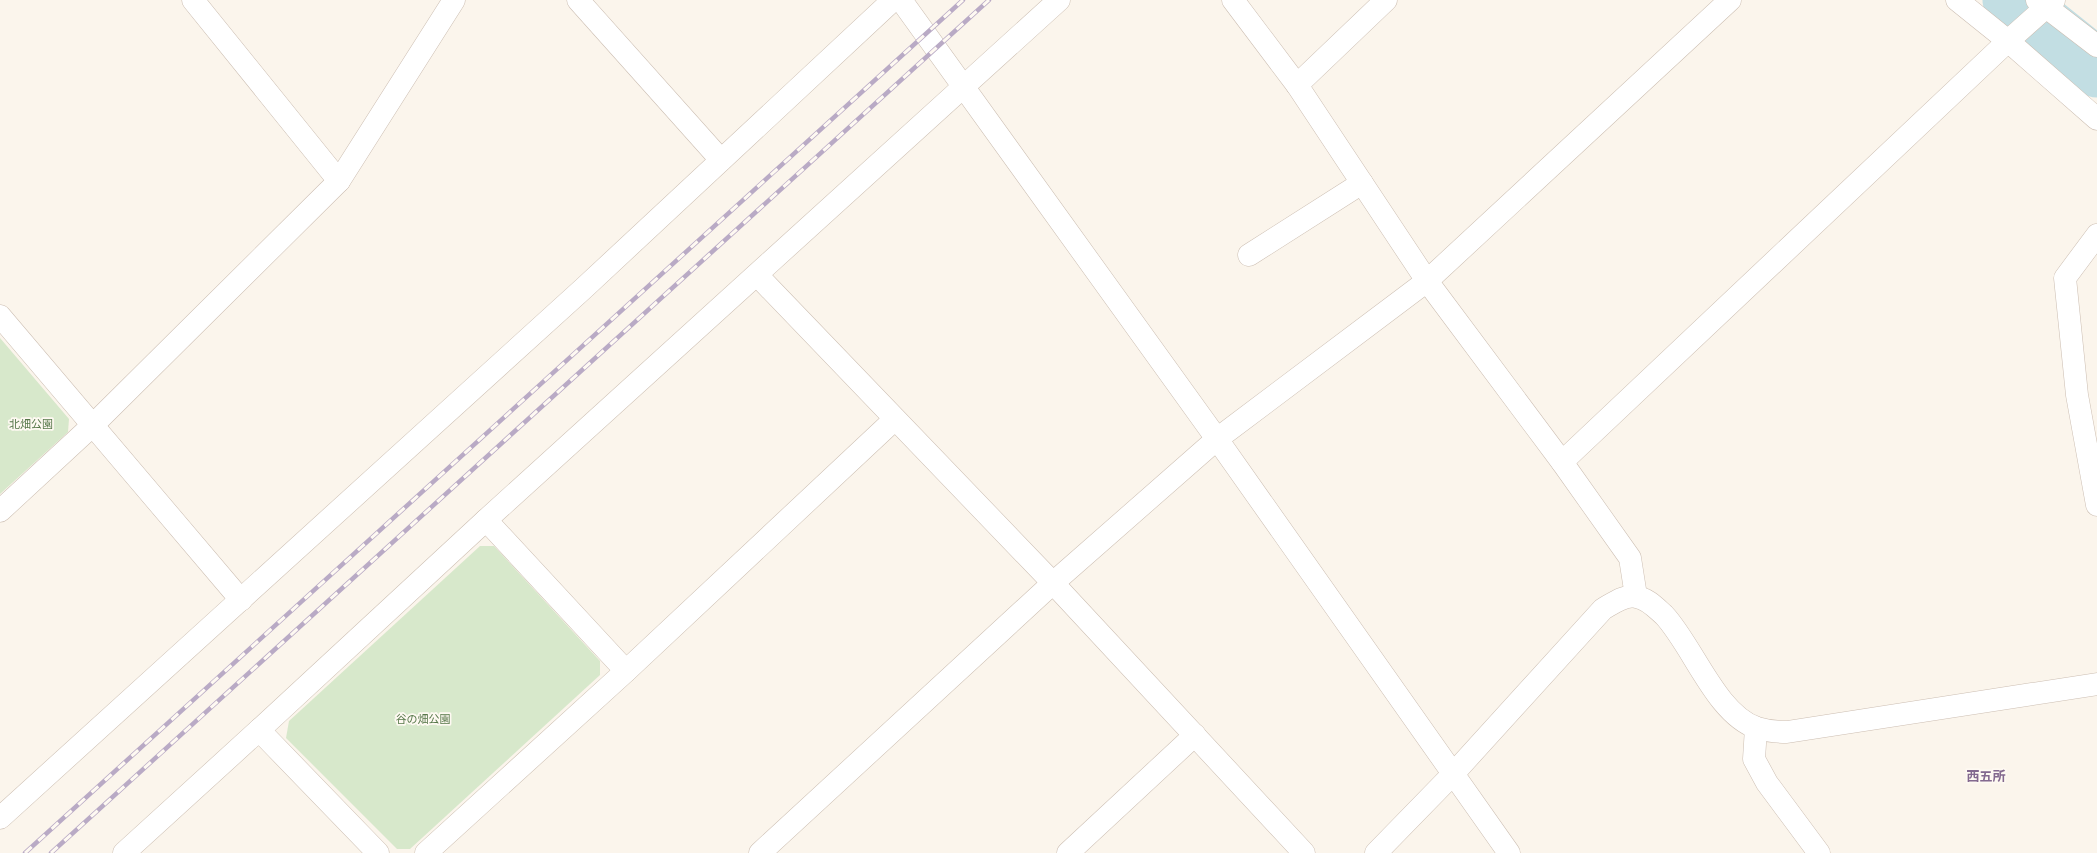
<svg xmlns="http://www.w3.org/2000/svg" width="2097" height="853" viewBox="0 0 2097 853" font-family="'Noto Sans','Noto Sans JP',sans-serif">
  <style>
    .green { fill: #d7e8cb }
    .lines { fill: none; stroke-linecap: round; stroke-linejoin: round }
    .river { stroke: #c2dee3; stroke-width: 59 }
    .minor-casing { stroke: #ccbeb2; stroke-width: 23 }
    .tertiary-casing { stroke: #ccbeb2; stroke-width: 23 }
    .minor { stroke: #fff; stroke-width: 22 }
    .tertiary { stroke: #fff; stroke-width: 22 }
    .rail-casing { stroke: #b9aac5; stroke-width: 4.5 }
    .rail { stroke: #fef9f2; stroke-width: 3; stroke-dasharray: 9; stroke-linecap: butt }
    .labels { text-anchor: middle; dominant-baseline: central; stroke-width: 3.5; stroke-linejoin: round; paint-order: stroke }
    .park-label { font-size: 11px; fill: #57784a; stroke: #fef9f2 }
    .quarter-label { font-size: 13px; font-weight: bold; fill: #83698f; stroke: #fef9f2 }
  </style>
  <rect width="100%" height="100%" fill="#fbf5ec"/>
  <g class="green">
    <path d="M 0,338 L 69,419 L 68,432 L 0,494 Z"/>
    <path d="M 480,546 L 494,546 L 600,661 L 600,675 L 410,849 L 397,849 L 286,738 L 289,721 Z"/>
  </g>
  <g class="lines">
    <path class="river" d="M 2012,0 L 2097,68"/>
    <defs>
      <g id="minor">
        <path d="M 193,0 L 339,181"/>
        <path d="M 578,0 L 721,160"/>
        <path d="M 1233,0 L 1297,85 L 1427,281 L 1562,462 L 1630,558 L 1636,596"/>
        <path d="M 1957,0 L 2008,41 L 2097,119"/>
        <path d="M 2037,0 L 2097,46"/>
        <path d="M 1297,85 L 1386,0"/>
        <path d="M 2097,235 L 2065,278 L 2077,395 L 2097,505"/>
        <path d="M 1249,255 L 1362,183"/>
        <path d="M 757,275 L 1053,583 L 1304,853"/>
        <path d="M 0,316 L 241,600"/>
        <path d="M 1562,462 L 2008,41 L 2054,0"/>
        <path d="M 0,511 L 93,425 L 339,181 L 454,0"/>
        <path d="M 486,520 L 626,671"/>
        <path d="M 1756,728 L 1754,759 L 1767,783 L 1819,853"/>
        <path d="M 259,730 L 378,853"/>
        <path d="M 0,818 L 584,288 L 893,0"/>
        <path d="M 124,853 L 259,730 L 486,520 L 1059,0"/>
        <path d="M 426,853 L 626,671 L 895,419"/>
        <path d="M 760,853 L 1053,583 L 1217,439 L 1427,281 L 1730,0"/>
        <path d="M 1068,853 L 1195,735"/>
      </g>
      <g id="tertiary">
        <path d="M 901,0 L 1217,439 L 1509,853"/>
        <path d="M 1376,853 L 1453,774 L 1603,609 C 1612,604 1625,594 1636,597 C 1647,598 1656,608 1664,615 C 1693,646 1716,714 1757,728 C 1767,731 1777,732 1787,732 L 2097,684"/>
      </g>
    </defs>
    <use href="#minor" class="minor-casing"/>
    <use href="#tertiary" class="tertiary-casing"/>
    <use href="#minor" class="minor"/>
    <use href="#tertiary" class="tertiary"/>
    <defs>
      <g id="rail">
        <path d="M 25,853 L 963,0"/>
        <path d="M 51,853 L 989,0"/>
      </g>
    </defs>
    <use href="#rail" class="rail-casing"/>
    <use href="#rail" class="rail"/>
  </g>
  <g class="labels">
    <g class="park-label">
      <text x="31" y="423">北畑公園</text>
      <text x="423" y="718">谷の畑公園</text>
    </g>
    <g class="quarter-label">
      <text x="1986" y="776">西五所</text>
    </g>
  </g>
</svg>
